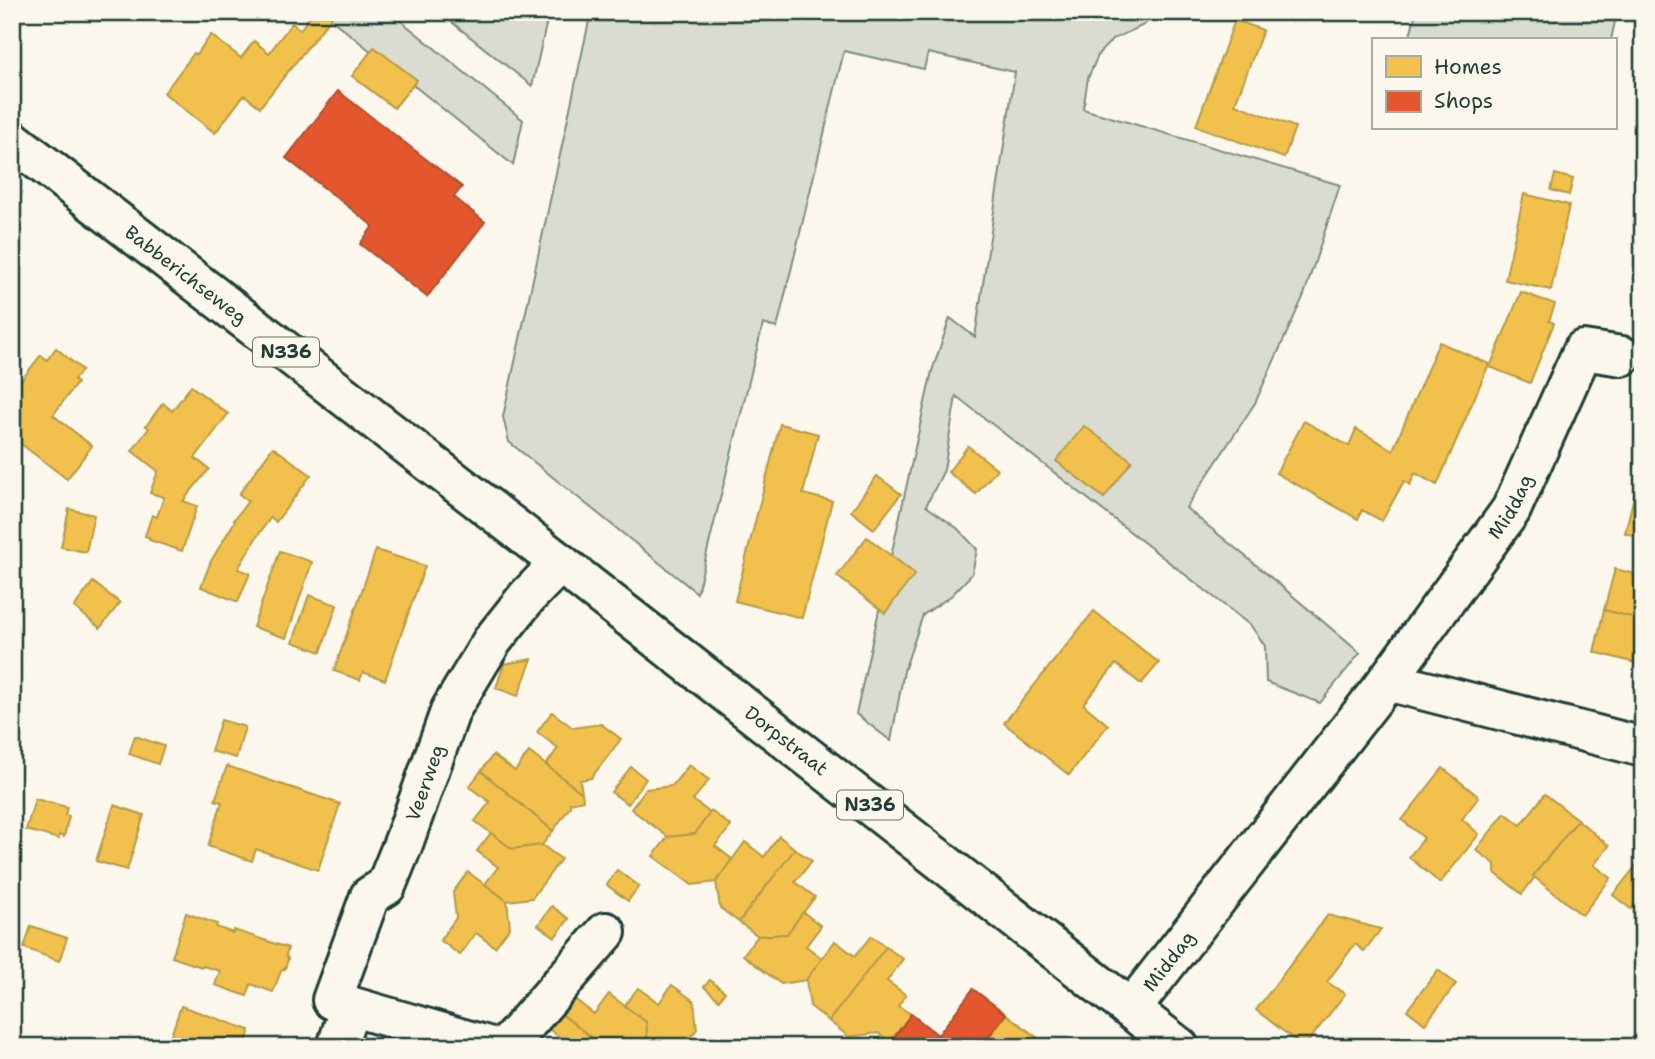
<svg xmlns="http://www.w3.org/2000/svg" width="1655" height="1059" viewBox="0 0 1655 1059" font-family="'Shantell Sans',sans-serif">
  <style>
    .green { fill: #dbdcd1; stroke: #7d8c82; stroke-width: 2 }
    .homes { fill: #f2c14e; stroke: #b39946; stroke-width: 2 }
    .shops { fill: #e4572e; stroke: #a94f30; stroke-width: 2 }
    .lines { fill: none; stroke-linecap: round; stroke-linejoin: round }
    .minor-casing { stroke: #1f3d34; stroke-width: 44 }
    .major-casing { stroke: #1f3d34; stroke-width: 44 }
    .minor { stroke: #fbf7ec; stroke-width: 38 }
    .major { stroke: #fbf7ec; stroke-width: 38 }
    .labels { text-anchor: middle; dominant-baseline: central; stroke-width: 7; stroke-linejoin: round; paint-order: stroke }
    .shield { fill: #fbf7ec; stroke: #61756b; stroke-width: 2 }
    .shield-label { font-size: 18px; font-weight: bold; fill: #1f3d34 }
    .street-label { font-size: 19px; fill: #1f3d34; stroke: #fbf7ec }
  </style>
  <rect width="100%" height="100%" fill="#fbf7ec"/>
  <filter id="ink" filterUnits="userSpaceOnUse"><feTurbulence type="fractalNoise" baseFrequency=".0143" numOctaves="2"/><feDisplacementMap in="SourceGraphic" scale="14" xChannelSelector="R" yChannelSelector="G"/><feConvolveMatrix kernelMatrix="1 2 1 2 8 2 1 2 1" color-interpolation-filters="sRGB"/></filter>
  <g filter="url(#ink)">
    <g class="green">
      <path d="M 322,12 L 390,12 L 523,120 L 513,165 Z"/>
      <path d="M 439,12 L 549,12 L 532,86 Z"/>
      <path d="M 591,12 L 1158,12 L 1144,25 L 1113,39 L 1099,53 L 1088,78 L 1083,109 L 1340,185 L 1304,295 L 1255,403 L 1186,508 L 1261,569 L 1360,653 L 1320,703 L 1266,682 L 1265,646 L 1251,626 L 956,396 L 944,470 L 926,506 L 957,528 L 977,549 L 972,574 L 952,595 L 923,615 L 904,671 L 891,741 L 856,714 L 932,371 L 950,318 L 975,337 L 1015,72 L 928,53 L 924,69 L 844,51 L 777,328 L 763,324 L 697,593 L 509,442 L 503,417 Z"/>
      <path d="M 1416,12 L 1617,12 L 1611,40 L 1409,40 Z"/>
    </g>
    <g class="homes">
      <path d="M 313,12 L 330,12 L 333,15 L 260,107 L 244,95 L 215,133 L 164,93 L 194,53 L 196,55 L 211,35 L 241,58 L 254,41 L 269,53 L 292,23 L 300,30 Z"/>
      <path d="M 1235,20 L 1263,30 L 1235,104 L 1295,127 L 1284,158 L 1196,126 Z"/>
      <path d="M 374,47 L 417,80 L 394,108 L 352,76 Z"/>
      <path d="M 1555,174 L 1573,179 L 1569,195 L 1551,190 Z"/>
      <path d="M 1524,194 L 1569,205 L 1551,290 L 1505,280 Z"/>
      <path d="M 1521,292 L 1555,304 L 1549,321 L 1554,323 L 1530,383 L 1490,367 Z"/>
      <path d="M 1439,342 L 1489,364 L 1437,485 L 1415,473 L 1410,485 L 1404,481 L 1382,521 L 1362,510 L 1358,519 L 1276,473 L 1304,421 L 1349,446 L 1356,429 L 1393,450 Z"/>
      <path d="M 56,348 L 82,370 L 74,380 L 77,383 L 53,415 L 92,446 L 67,479 L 12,437 L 12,392 L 41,355 L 47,360 Z"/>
      <path d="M 191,386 L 228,414 L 195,458 L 209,469 L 183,501 L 197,506 L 182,551 L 149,540 L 150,538 L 145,536 L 152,515 L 157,517 L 164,497 L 150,493 L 158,471 L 132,451 L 149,428 L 146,426 L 163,403 L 172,411 Z"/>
      <path d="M 780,424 L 818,434 L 803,494 L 832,501 L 802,618 L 735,601 Z"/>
      <path d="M 1084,426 L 1132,461 L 1104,498 L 1056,461 Z"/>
      <path d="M 968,446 L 997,469 L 976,494 L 948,472 Z"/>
      <path d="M 273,447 L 311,475 L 276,522 L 271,517 L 256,538 L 238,569 L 250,573 L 238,602 L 201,587 L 211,561 L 235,521 L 234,520 L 248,501 L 239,494 Z"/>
      <path d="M 1643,463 L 1643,495 L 1635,492 Z"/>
      <path d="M 877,476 L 901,494 L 874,529 L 851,511 Z"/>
      <path d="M 1635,492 L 1643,495 L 1643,538 L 1625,533 Z"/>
      <path d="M 69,509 L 94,515 L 86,552 L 61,547 Z"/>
      <path d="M 867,537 L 915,574 L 885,613 L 837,576 Z"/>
      <path d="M 376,550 L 425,566 L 385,680 L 363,672 L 360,680 L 334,671 Z"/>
      <path d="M 280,551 L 312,562 L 286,638 L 253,627 Z"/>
      <path d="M 1615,569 L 1643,576 L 1643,620 L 1604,610 Z"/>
      <path d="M 93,582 L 120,603 L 100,628 L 74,607 Z"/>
      <path d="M 309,595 L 337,605 L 321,652 L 293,642 Z"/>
      <path d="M 1604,610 L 1643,620 L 1643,665 L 1594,652 Z"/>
      <path d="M 1094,611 L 1159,663 L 1141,684 L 1116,664 L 1083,704 L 1108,725 L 1069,775 L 1004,723 Z"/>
      <path d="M 532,659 L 518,696 L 496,688 L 504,664 Z"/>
      <path d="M 552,712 L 573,728 L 601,724 L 621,739 L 591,778 L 580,780 L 582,793 L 546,765 L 558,748 L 537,732 Z"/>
      <path d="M 221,720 L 245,727 L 236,758 L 211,751 Z"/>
      <path d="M 135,736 L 164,746 L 158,764 L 129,754 Z"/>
      <path d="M 529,752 L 582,793 L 583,800 L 570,803 L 570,807 L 553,831 L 481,771 L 493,755 L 515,771 Z"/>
      <path d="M 689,765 L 709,780 L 693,800 L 710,813 L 695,834 L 668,837 L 631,809 L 646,789 L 672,786 Z"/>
      <path d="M 227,766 L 340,804 L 318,870 L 256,849 L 252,861 L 208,846 L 222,802 L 215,800 Z"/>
      <path d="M 631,767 L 646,779 L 628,804 L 611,792 Z"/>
      <path d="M 1443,768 L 1479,797 L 1462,819 L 1479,834 L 1440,883 L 1409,857 L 1424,838 L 1402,820 Z"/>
      <path d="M 481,771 L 553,831 L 542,845 L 512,849 L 475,821 L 490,802 L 469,787 Z"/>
      <path d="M 1545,794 L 1578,820 L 1533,876 L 1535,877 L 1522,894 L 1495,873 L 1495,864 L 1476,850 L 1505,813 L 1521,825 Z"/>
      <path d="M 35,799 L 67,807 L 65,815 L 69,816 L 64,837 L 59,835 L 59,839 L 26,830 Z"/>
      <path d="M 114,805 L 144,815 L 127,870 L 96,861 Z"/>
      <path d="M 711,811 L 731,826 L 715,846 L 732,859 L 716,882 L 692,885 L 653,856 L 668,837 L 695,834 Z"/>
      <path d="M 1578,820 L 1609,846 L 1594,865 L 1611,878 L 1582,915 L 1533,876 Z"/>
      <path d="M 491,833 L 512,849 L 542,845 L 561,859 L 532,898 L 507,901 L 485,884 L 498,867 L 477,851 Z"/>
      <path d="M 779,836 L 795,849 L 739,922 L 720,908 L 716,882 L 745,842 L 764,857 Z"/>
      <path d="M 795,849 L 812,861 L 795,882 L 815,897 L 787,934 L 758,936 L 739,922 Z"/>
      <path d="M 1643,857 L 1643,896 L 1642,895 L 1631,909 L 1613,895 Z"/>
      <path d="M 617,870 L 639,886 L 628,901 L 607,885 Z"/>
      <path d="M 468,872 L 507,901 L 510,927 L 495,947 L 476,933 L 460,955 L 440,940 L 456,918 L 453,892 Z"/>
      <path d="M 552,906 L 569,919 L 555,937 L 538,925 Z"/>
      <path d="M 803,912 L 821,926 L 806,946 L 823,959 L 806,980 L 781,984 L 743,955 L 758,936 L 787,934 Z"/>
      <path d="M 186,913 L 217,924 L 216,927 L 233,933 L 234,930 L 288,948 L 286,955 L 288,959 L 285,969 L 281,971 L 273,992 L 251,984 L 247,996 L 215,985 L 220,971 L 203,966 L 202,967 L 172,957 Z"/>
      <path d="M 1328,915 L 1381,929 L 1364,951 L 1355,944 L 1327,982 L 1345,994 L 1304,1047 L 1256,1010 Z"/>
      <path d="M 31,926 L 67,938 L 59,961 L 24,948 Z"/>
      <path d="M 871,936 L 886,947 L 829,1021 L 810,1006 L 806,980 L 835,941 L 855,956 Z"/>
      <path d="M 886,947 L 903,959 L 887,981 L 906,995 L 898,1006 L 911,1014 L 887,1047 L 878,1047 L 885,1038 L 878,1033 L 849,1037 L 829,1021 Z"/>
      <path d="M 1438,970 L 1456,984 L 1425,1024 L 1407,1010 Z"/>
      <path d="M 710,980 L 725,992 L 719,1000 L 704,987 Z"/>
      <path d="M 672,985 L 694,1001 L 697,1029 L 683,1047 L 648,1047 L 646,1022 L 624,1006 L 638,988 L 659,1003 Z"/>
      <path d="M 609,994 L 646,1022 L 648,1047 L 604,1047 L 561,1014 L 573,998 L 594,1014 Z"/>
      <path d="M 181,1006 L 250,1030 L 244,1047 L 167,1047 Z"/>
      <path d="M 561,1014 L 604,1047 L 569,1047 L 570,1045 L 549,1029 Z"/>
      <path d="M 1006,1014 L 1039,1039 L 1033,1047 L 981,1047 Z"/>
    </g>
    <g class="shops">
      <path d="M 338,91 L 462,187 L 454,197 L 485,222 L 427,297 L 360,244 L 373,226 L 286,158 Z"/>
      <path d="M 973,989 L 1006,1014 L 981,1047 L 887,1047 L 911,1014 L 938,1035 Z"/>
    </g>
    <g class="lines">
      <defs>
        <g id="minor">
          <path d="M 1387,681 L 1643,747"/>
          <path id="s1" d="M 350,1006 L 332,1000 L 370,896 L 386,886 L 403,844 L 451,709 L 492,641 L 527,597 L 560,563"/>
          <path id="s2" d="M 1131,1009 L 1387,681 L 1511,510 L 1583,350 L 1622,356"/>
          <path d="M 337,1047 L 350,1006 L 491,1047"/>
          <path d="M 506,1047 L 606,932"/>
        </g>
        <g id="major">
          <path id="s3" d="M 12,140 L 560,563 L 1179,1047"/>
        </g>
      </defs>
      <use href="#minor" class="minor-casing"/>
      <use href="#major" class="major-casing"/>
      <use href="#minor" class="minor"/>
      <use href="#major" class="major"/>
    </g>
  </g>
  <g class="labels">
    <g class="shield">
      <rect x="253" y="337.5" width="66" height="29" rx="5"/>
      <rect x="837" y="790.5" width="66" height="29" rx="5"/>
    </g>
    <g class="shield-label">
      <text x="286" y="352">N336</text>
      <text x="870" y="805">N336</text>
    </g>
    <g class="street-label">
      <text stroke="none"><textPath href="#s3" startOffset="220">Babberichseweg</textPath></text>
      <text stroke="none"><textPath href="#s2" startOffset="630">Middag</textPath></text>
      <text stroke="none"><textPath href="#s3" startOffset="980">Dorpstraat</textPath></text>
      <text stroke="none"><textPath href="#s1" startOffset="259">Veerweg</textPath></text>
      <text stroke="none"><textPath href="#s2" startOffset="61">Middag</textPath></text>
    </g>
  </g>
  <rect width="1655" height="1059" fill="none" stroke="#fbf7ec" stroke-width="42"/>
  <rect x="21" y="21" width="1613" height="1017" fill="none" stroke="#1f3d34" stroke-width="2.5" filter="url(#ink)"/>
  <rect x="1372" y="38" width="245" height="91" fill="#fbf7ec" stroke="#a3ada2" stroke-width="2"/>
  <rect x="1386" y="56" width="35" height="21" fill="#f2c14e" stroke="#a3ada2" stroke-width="2"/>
  <text x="1434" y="74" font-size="21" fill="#1f3d34">Homes</text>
  <rect x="1386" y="91" width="35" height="21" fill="#e4572e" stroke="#a3ada2" stroke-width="2"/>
  <text x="1434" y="108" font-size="21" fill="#1f3d34">Shops</text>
</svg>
